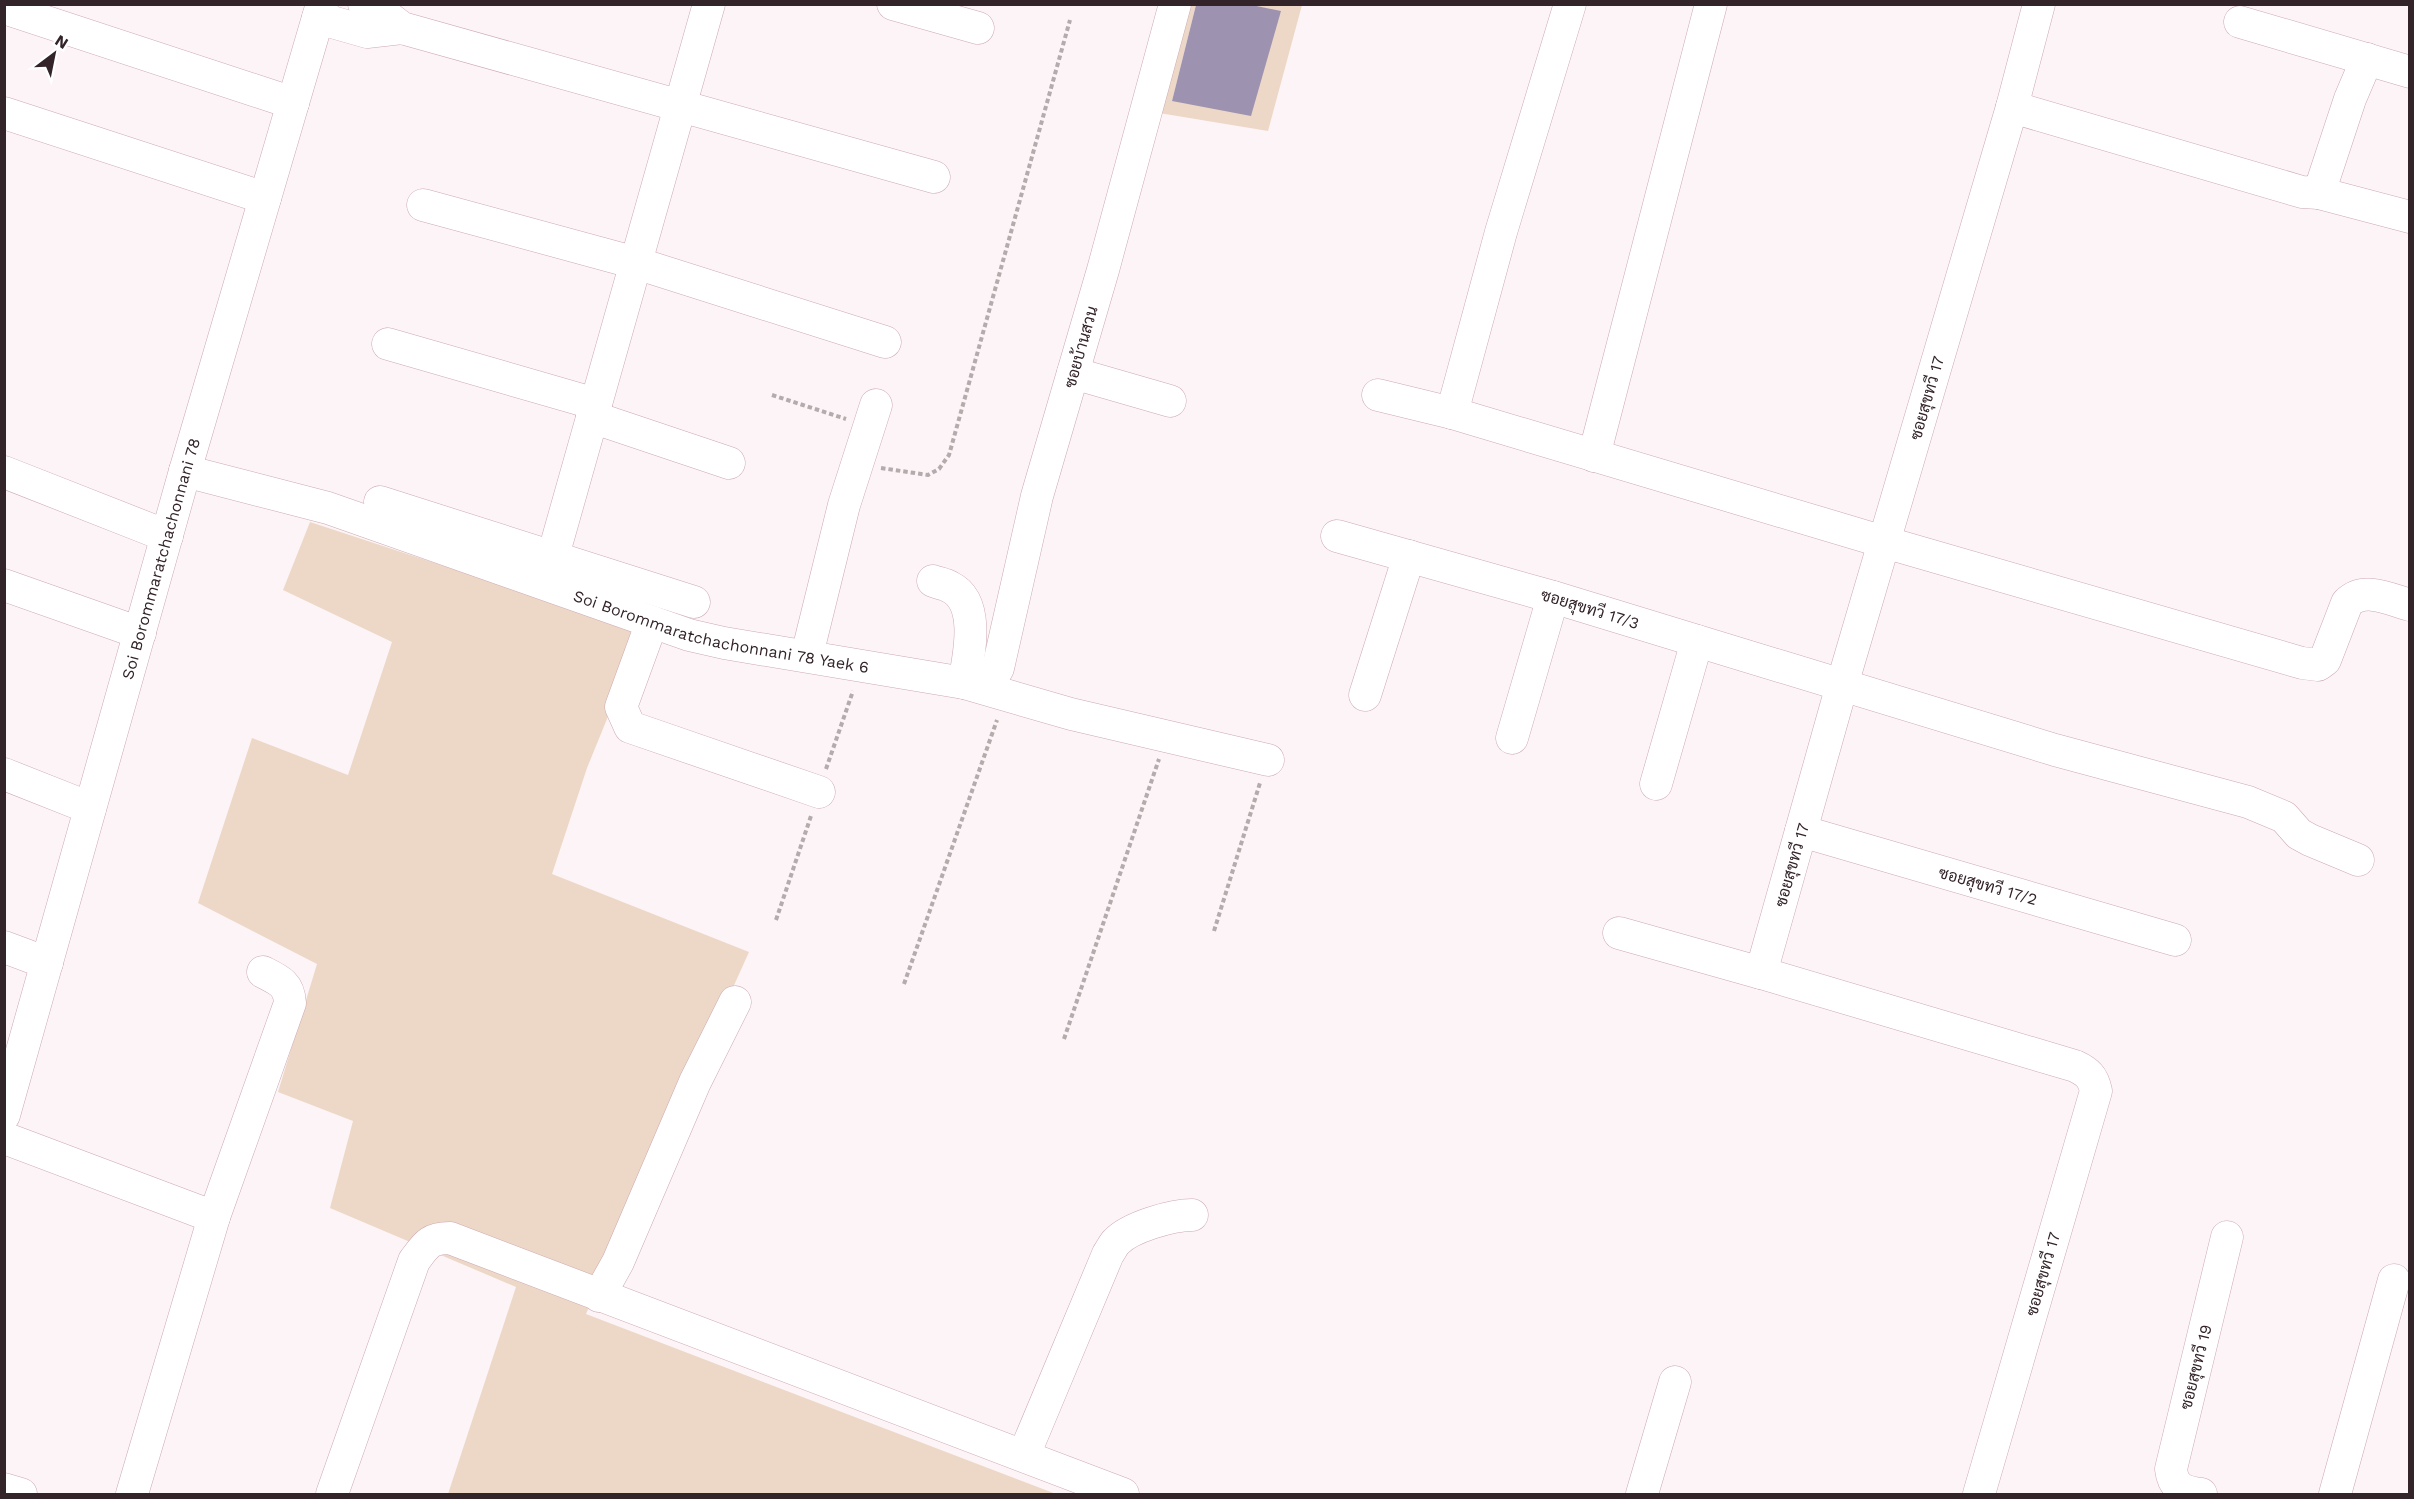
<svg xmlns="http://www.w3.org/2000/svg" width="2414" height="1499" viewBox="0 0 2414 1499" font-family="'Work Sans',Sarabun,sans-serif">
  <style>
    .green { fill: #edd8c7 }
    .water { fill: #9d92b0 }
    .lines { fill: none; stroke-linecap: round; stroke-linejoin: round }
    .minor-casing { stroke: #cda9b2; stroke-width: 33 }
    .path { stroke: #b5abad; stroke-width: 4; stroke-dasharray: 4.5 3; stroke-linecap: butt }
    .minor { stroke: #fff; stroke-width: 32 }
    .labels { text-anchor: middle; dominant-baseline: central; stroke-width: 6; stroke-linejoin: round; paint-order: stroke }
    .street-label { font-size: 16px; fill: #322428; stroke: #fff }
  </style>
  <rect width="100%" height="100%" fill="#fcf4f6"/>
  <g class="green">
    <path d="M 1163,5 L 1196,5 L 1172,101 L 1281,12 L 1252,5 L 1302,5 L 1268,131 L 1135,109 Z"/>
    <path d="M 310,522 L 632,628 L 607,719 L 587,768 L 552,874 L 749,952 L 586,1314 L 1056,1494 L 448,1494 L 516,1287 L 330,1208 L 353,1121 L 278,1092 L 317,964 L 198,903 L 252,738 L 348,775 L 392,642 L 283,590 Z"/>
  </g>
  <path class="water" d="M 1196,5 L 1252,5 L 1281,11 L 1251,116 L 1172,101 Z"/>
  <g class="lines">
    <defs>
      <g id="minor">
        <path d="M 364,4 L 375,7 L 402,28 L 934,177"/>
        <path d="M 893,4 L 978,28"/>
        <path d="M 4,8 L 293,103"/>
        <path d="M 318,18 L 367,32 L 402,28"/>
        <path d="M 2240,22 L 2410,72"/>
        <path d="M 2012,107 L 2302,192 L 2319,193 L 2350,99 L 2367,59"/>
        <path d="M 4,113 L 265,198"/>
        <path d="M 2319,193 L 2410,217"/>
        <path d="M 423,205 L 636,263 L 885,342"/>
        <path d="M 388,344 L 596,404"/>
        <path d="M 1073,373 L 1170,401"/>
        <path d="M 1378,395 L 1452,413 L 1884,542 L 2302,663 L 2318,665 L 2325,660 L 2347,603 C 2364,586 2389,599 2410,605"/>
        <path d="M 1452,413 L 1501,232 L 1570,4"/>
        <path d="M 592,417 L 729,463"/>
        <path d="M 1594,456 L 1711,4"/>
        <path id="s1" d="M 185,471 L 328,508 L 689,635 L 724,643 L 964,683 L 1071,714 L 1268,760"/>
        <path d="M 4,472 L 167,536"/>
        <path d="M 380,502 L 694,602"/>
        <path d="M 1337,536 L 1553,597 L 2055,750 L 2248,802 L 2284,817 L 2299,834 L 2310,840 L 2358,860"/>
        <path d="M 553,556 L 709,4"/>
        <path d="M 933,581 C 938,583 945,584 950,587 C 981,602 969,656 964,683"/>
        <path d="M 4,585 L 140,633"/>
        <path d="M 652,622 L 621,707 L 630,727 L 819,792"/>
        <path d="M 807,655 L 844,505 L 876,405"/>
        <path d="M 987,688 L 998,668 L 1037,496 L 1103,270 L 1175,4"/>
        <path d="M 1365,695 L 1409,556"/>
        <path d="M 1512,738 L 1553,597"/>
        <path d="M 4,774 L 90,808"/>
        <path d="M 1656,784 L 1697,641"/>
        <path d="M 1801,831 L 2175,940"/>
        <path d="M 1619,933 L 1761,973"/>
        <path d="M 4,947 L 47,963"/>
        <path id="s2" d="M 4,1115 L 185,471 L 322,4"/>
        <path d="M 4,1138 L 214,1217"/>
        <path d="M 599,1296 L 618,1262 L 695,1082 L 735,1002"/>
        <path d="M 1024,1455 L 1108,1254 C 1111,1250 1113,1245 1116,1242 C 1130,1227 1172,1215 1192,1215"/>
        <path d="M 4,1489 L 21,1494"/>
        <path d="M 132,1494 L 214,1217 L 290,1003 C 289,984 279,980 263,972"/>
        <path d="M 332,1494 L 414,1261 C 426,1245 429,1238 450,1238 L 1123,1494"/>
        <path d="M 1642,1494 L 1675,1382"/>
        <path d="M 1979,1494 L 2096,1091 C 2093,1077 2088,1072 2075,1066 L 1761,973 L 1842,685 L 2012,107 L 2039,4"/>
        <path d="M 2201,1494 C 2184,1492 2173,1488 2171,1469 L 2227,1237"/>
        <path d="M 2335,1494 L 2394,1280"/>
      </g>
    </defs>
    <use href="#minor" class="minor-casing"/>
    <g class="path">
      <path d="M 772,395 L 846,419"/>
      <path d="M 881,468 L 928,475 L 939,469 L 949,455 L 1070,20"/>
      <path d="M 826,769 L 853,691"/>
      <path d="M 776,920 L 811,816"/>
      <path d="M 1214,931 L 1260,783"/>
      <path d="M 904,984 L 997,720"/>
      <path d="M 1064,1039 L 1159,759"/>
    </g>
    <use href="#minor" class="minor"/>
  </g>
  <g class="labels">
    <g class="street-label">
      <text transform="translate(1081 347) rotate(-74)">ซอยบ้านสวน</text>
      <text transform="translate(1927 398) rotate(-74)">ซอยสุขทวี 17</text>
      <text stroke="none"><textPath href="#s2" startOffset="578">Soi Borommaratchachonnani 78</textPath></text>
      <text transform="translate(1590 609) rotate(17)">ซอยสุขทวี 17/3</text>
      <text stroke="none"><textPath href="#s1" startOffset="561">Soi Borommaratchachonnani 78 Yaek 6</textPath></text>
      <text transform="translate(1792 865) rotate(-74)">ซอยสุขทวี 17</text>
      <text transform="translate(1988 886) rotate(16)">ซอยสุขทวี 17/2</text>
      <text transform="translate(2043 1274) rotate(-74)">ซอยสุขทวี 17</text>
      <text transform="translate(2196 1367) rotate(-76)">ซอยสุขทวี 19</text>
    </g>
  </g>
  <rect width="2414" height="1499" fill="none" stroke="#322428" stroke-width="12"/>
  <g transform="translate(54 54) rotate(32)" stroke="#ffffff" stroke-width="4.5" paint-order="stroke">
  <path d="M0-4.5L10 22L0 15L-10 22Z" fill="#322428"/>
  <text y="-9" font-size="16" font-weight="bold" text-anchor="middle" fill="#322428">N</text>
  </g>
</svg>
